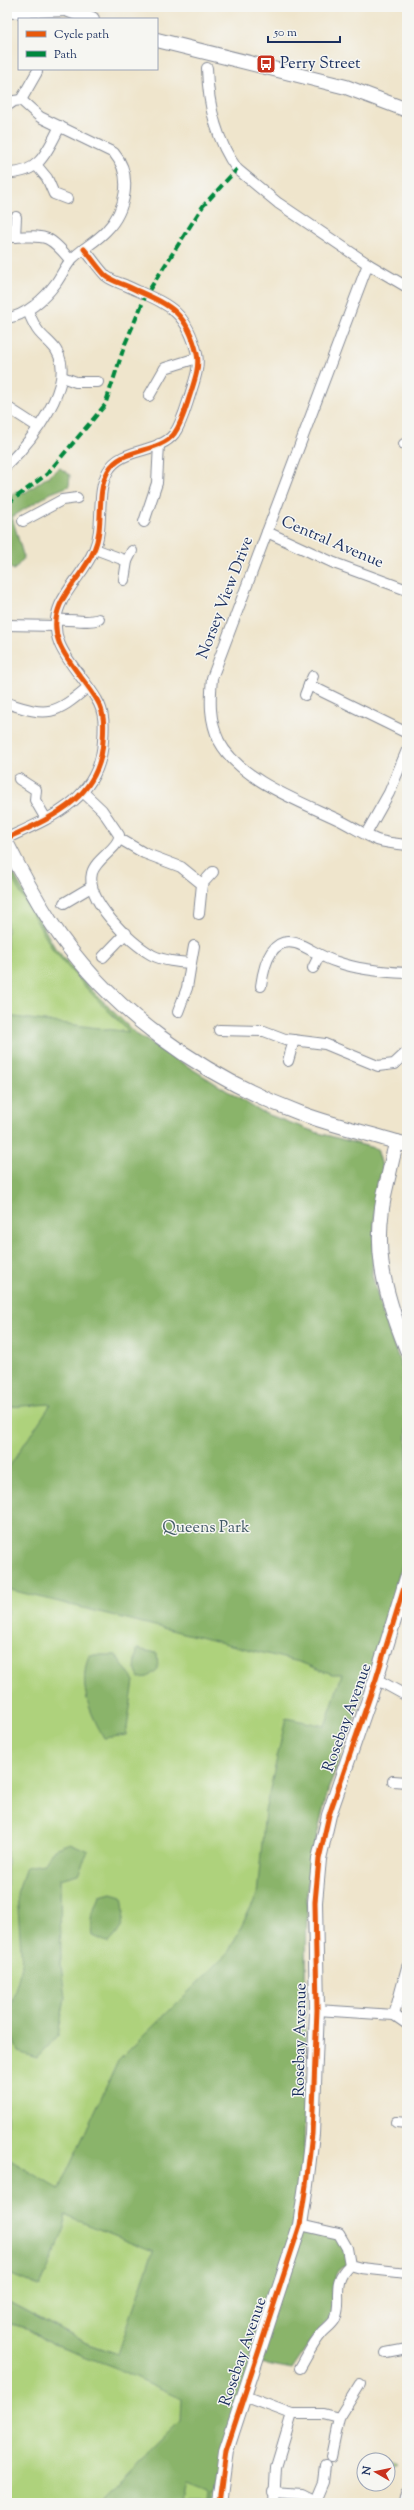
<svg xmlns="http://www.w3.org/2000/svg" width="414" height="2510" viewBox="0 0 414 2510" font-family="'Sorts Mill Goudy',serif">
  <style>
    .green { fill: #aed27b; stroke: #64806c }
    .forest { fill: #8ab46b; stroke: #527264 }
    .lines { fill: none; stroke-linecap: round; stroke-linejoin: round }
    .street-casing { stroke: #858a95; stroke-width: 12 }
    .secondary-casing { stroke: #858a95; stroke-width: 16 }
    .street { stroke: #fff; stroke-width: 10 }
    .secondary { stroke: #fff; stroke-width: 14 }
    .quiet { stroke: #00873e; stroke-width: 4; stroke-dasharray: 8 4; stroke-linecap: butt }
    .cycleway-casing { stroke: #f6f6f2; stroke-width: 8 }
    .cycleway { stroke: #e8590c; stroke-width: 5 }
    .labels { text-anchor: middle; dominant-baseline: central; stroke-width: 3; stroke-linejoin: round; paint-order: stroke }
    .poi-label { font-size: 16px; fill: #1b2f5e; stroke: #f6f6f2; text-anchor: start }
    .street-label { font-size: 16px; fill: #1b2f5e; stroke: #f6f6f2 }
    .park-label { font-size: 16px; fill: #405865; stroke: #f6f6f2 }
  </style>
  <rect width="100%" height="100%" fill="#f6f6f2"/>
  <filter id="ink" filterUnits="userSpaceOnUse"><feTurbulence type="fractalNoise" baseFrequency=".025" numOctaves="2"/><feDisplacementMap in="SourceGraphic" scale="8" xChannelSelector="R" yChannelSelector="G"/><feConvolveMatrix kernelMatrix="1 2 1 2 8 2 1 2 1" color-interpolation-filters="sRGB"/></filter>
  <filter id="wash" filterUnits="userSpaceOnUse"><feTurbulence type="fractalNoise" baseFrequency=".012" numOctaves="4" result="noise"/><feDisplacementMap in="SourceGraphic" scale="16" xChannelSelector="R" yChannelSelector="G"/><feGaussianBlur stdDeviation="0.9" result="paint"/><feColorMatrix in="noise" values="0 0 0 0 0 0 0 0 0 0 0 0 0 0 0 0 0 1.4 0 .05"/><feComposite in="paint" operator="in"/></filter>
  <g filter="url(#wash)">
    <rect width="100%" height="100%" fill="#efe5cc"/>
    <g class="green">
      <path d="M 7,862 L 55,948 L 90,988 L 136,1034 L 261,1112 L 315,1132 L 377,1149 L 383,1170 L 376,1186 L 372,1275 L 386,1325 L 407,1381 L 407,1549 L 360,1703 L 328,1790 L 312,1856 L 307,1891 L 304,2154 L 215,2503 L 7,2503 L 7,2322 L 23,2326 L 51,2344 L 114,2366 L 118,2354 L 86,2343 L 7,2301 Z"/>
      <path d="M 376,2450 L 401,2463 L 388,2470 L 388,2460 L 367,2460 Z"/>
    </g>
    <g class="forest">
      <path d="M 60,468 L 70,475 L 69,486 L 51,493 L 12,517 L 24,558 L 14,570 L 7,566 L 7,500 L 15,492 L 26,492 Z"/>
      <path d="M 7,862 L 55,948 L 90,988 L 136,1034 L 261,1112 L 315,1132 L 377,1149 L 383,1170 L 376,1186 L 372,1275 L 386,1325 L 407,1381 L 407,1549 L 360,1703 L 328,1790 L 312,1856 L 307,1891 L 304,2154 L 294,2222 L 214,2495 L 211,2494 L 210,2503 L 207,2503 L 208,2493 L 188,2485 L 183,2503 L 98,2503 L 180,2422 L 181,2398 L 114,2367 L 51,2344 L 23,2326 L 7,2322 L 7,2301 L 86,2343 L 118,2354 L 153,2251 L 64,2215 L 65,2228 L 40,2287 L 7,2273 L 7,2158 L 59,2189 L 118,2061 L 228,1953 L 257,1895 L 265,1811 L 286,1718 L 325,1726 L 342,1674 L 332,1674 L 299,1662 L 7,1589 L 7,1470 L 51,1404 L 7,1407 L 7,1016 L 129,1032 L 89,991 L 53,950 L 14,882 L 7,869 Z"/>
      <path d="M 137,1649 L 157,1653 L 158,1669 L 148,1677 L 139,1678 L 135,1669 Z"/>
      <path d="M 89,1655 L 116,1655 L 134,1681 L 126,1735 L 104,1738 C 89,1711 78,1686 89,1655 Z"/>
      <path d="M 70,1843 L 88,1851 L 78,1874 L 60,1879 L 61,1965 L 65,1998 L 58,2036 L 37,2058 L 18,2052 L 11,2033 L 10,2009 L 22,1965 L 17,1893 L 26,1867 L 44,1864 L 54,1849 Z"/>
      <path d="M 112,1893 L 122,1896 C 126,1918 124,1928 109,1943 L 93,1936 L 91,1918 L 99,1896 Z"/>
      <path d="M 300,2225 L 339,2234 L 350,2265 L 341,2268 L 336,2274 L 332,2296 L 333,2307 L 329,2319 L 312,2339 L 292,2369 L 256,2362 Z"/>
    </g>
  </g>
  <g filter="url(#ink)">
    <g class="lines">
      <defs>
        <g id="street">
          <path d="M 207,68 C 208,103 216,140 237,169 L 278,203 L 368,264 L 407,287"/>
          <path d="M 21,100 L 37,72"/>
          <path d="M 7,106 L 14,101 L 21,100 L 40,117 L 114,153 C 133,175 126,211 106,231 C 96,242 81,249 71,260 C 65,267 61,276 56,283 C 45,298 26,316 7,318"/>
          <path d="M 37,166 L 47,178 L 54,194 L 67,199"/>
          <path d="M 7,173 C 39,174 47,152 60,126"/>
          <path d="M 7,237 C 43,237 46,230 70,260"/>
          <path d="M 15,237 L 16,217"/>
          <path d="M 368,264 L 212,678 C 210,700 209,720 219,741 C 239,779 299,801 337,819 C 350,825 363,834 377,840 C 386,843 397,844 407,845"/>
          <path d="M 62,377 L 76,382 L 98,382"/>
          <path d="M 149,396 L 165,368 L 197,358"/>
          <path d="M 7,407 L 38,427"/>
          <path d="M 404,444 L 407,444"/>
          <path d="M 7,465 C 30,442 78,384 56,350 C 52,344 44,338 39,332 C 34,326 31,318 28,311"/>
          <path d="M 23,521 L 62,500 L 77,498"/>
          <path d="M 144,522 L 157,483 L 159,444"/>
          <path d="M 267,532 L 334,563 L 407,590"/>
          <path d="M 95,549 L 127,561 L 124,580"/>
          <path d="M 127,561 L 132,551"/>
          <path d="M 56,620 C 70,618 86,624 99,619"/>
          <path d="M 7,625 L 56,626"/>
          <path d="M 309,685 L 313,676"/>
          <path d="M 305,695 L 309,685 L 407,733"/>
          <path d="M 7,703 C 48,717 55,715 88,687"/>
          <path d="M 19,779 L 36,790 L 35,800 L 46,819"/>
          <path d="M 84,793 L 102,810 L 119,835 C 121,847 96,858 92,873 C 85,900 130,943 152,955 C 164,961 178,962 191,963 L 194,946"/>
          <path d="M 366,834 L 389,793 L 407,750"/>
          <path d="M 7,838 C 53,817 100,798 103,741 C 104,727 105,713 97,700 C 80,670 43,644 60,605 C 69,585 86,570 94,550 C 105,525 95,495 108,471 C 121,447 158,454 174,434 C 182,423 186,407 190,395 C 194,382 200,367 197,354 C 186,308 166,304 127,286 C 120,283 112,281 106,276 C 98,268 92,258 84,249"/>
          <path d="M 120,839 L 144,853 L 181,867 L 202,884 L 199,914"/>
          <path d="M 202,884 L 213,872"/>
          <path d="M 64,903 L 91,887"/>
          <path d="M 103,957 L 126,933"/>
          <path d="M 313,968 L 319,956"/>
          <path d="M 261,986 C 264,964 272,931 303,946 C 315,952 324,958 337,962 C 359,970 383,972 407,973"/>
          <path d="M 178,1012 L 187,988 L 191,963"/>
          <path d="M 219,1030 L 264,1031 L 285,1039 L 325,1044 L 378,1066 L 394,1064 L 407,1052"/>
          <path d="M 288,1061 L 294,1040"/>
          <path d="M 376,1679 L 407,1696"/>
          <path d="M 393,1781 L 407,1782"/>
          <path d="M 317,2010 L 394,2015 L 407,2024"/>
          <path d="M 394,2015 L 407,1967"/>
          <path d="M 396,2122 L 407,2123"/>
          <path d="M 300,2225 L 339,2234 L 347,2248 L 350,2265 L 361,2268 L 407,2273"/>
          <path d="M 386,2353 L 407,2349"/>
          <path d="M 300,2368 C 307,2356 313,2343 322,2333 C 325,2329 332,2325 335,2319 C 344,2299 329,2284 350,2265"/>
          <path d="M 244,2396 L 292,2414 L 323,2414 L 339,2418"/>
          <path d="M 331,2457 L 339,2418 L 360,2384"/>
          <path d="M 273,2492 L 302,2494 L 320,2503"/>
          <path d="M 315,2501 L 323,2482 L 325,2466"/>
          <path d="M 274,2503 L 276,2467 L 292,2414"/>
          <path d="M 405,2503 L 407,2494"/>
        </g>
        <g id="secondary">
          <path d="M 61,7 L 92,19"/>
          <path d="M 7,11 L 68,9"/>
          <path d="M 157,40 L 346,87 L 407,110"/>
          <path d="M 7,844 C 20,870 34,896 50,921 C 108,1010 201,1076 300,1113 C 334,1126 372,1134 407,1145"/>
          <path d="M 397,1142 C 393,1153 391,1166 388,1178 C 371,1243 382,1288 407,1350"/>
          <path d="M 219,2503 L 226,2451 L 300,2225 L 306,2185 L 312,2134 L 317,2010 L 315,1902 L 319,1859 L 329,1815 L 376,1679 L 407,1578"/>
        </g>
      </defs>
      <use href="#street" class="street-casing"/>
      <use href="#secondary" class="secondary-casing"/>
      <use href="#street" class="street"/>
      <use href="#secondary" class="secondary"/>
      <path class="quiet" d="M 7,504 L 47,474 L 105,405 L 125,344 L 146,295 L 203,206 L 237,169"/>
      <defs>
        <g id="cycleway">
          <path d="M 7,838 C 53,817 100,798 103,741 C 104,727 105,713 97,700 C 80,670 43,644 60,605 C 69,585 86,570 94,550 C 105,525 95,495 108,471 C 121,447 158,454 174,434 C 182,423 186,407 190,395 C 194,382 200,367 197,354 C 186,308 166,304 127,286 C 120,283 112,281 106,276 C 98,268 92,258 84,249"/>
          <path d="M 219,2503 L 226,2451 L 300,2225 L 306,2185 L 312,2134 L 317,2010 L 315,1902 L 319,1859 L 329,1815 L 376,1679 L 407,1578"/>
        </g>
      </defs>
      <use href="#cycleway" class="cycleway-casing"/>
      <use href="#cycleway" class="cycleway"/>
    </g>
  </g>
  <defs>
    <symbol id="bus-square" viewBox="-11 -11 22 22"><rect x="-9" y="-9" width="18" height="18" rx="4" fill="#c8321e" stroke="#f6f6f2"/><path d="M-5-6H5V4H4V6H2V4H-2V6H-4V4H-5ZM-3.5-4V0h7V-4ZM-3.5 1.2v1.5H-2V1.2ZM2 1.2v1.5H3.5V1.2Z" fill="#fff"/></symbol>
  </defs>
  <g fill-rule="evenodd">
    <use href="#bus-square" x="255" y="53" width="22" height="22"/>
  </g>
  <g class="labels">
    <g class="poi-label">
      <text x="280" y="64">Perry Street</text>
    </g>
    <g class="street-label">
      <text transform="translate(332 543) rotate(23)">Central Avenue</text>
      <text transform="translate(226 598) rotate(-69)">Norsey View Drive</text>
      <text transform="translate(348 1718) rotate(-70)">Rosebay Avenue</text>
      <text transform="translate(301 2040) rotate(-89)">Rosebay Avenue</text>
      <text transform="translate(244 2352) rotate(-71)">Rosebay Avenue</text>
    </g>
    <g class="park-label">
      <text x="206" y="1528">Queens Park</text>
    </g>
  </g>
  <rect width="414" height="2510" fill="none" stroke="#f6f6f2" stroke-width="24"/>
  <rect x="18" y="18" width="140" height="52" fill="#f6f6f2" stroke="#9ea6b7"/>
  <rect x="26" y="31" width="20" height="6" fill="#e8590c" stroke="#9ea6b7"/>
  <text x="54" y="38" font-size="12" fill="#1b2f5e">Cycle path</text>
  <rect x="26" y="51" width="20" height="6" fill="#00873e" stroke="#9ea6b7"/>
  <text x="54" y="58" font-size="12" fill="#1b2f5e">Path</text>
  <g transform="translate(376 2472) rotate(279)"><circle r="19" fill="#f6f6f2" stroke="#9ea6b7"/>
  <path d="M0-3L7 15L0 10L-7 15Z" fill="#c8321e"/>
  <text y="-6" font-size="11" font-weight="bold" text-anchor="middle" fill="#1b2f5e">N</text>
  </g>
  <path d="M268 36v6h72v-6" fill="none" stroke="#1b2f5e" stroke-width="2"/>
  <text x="274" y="36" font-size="12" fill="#1b2f5e" stroke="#f6f6f2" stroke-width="3" paint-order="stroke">50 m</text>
</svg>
